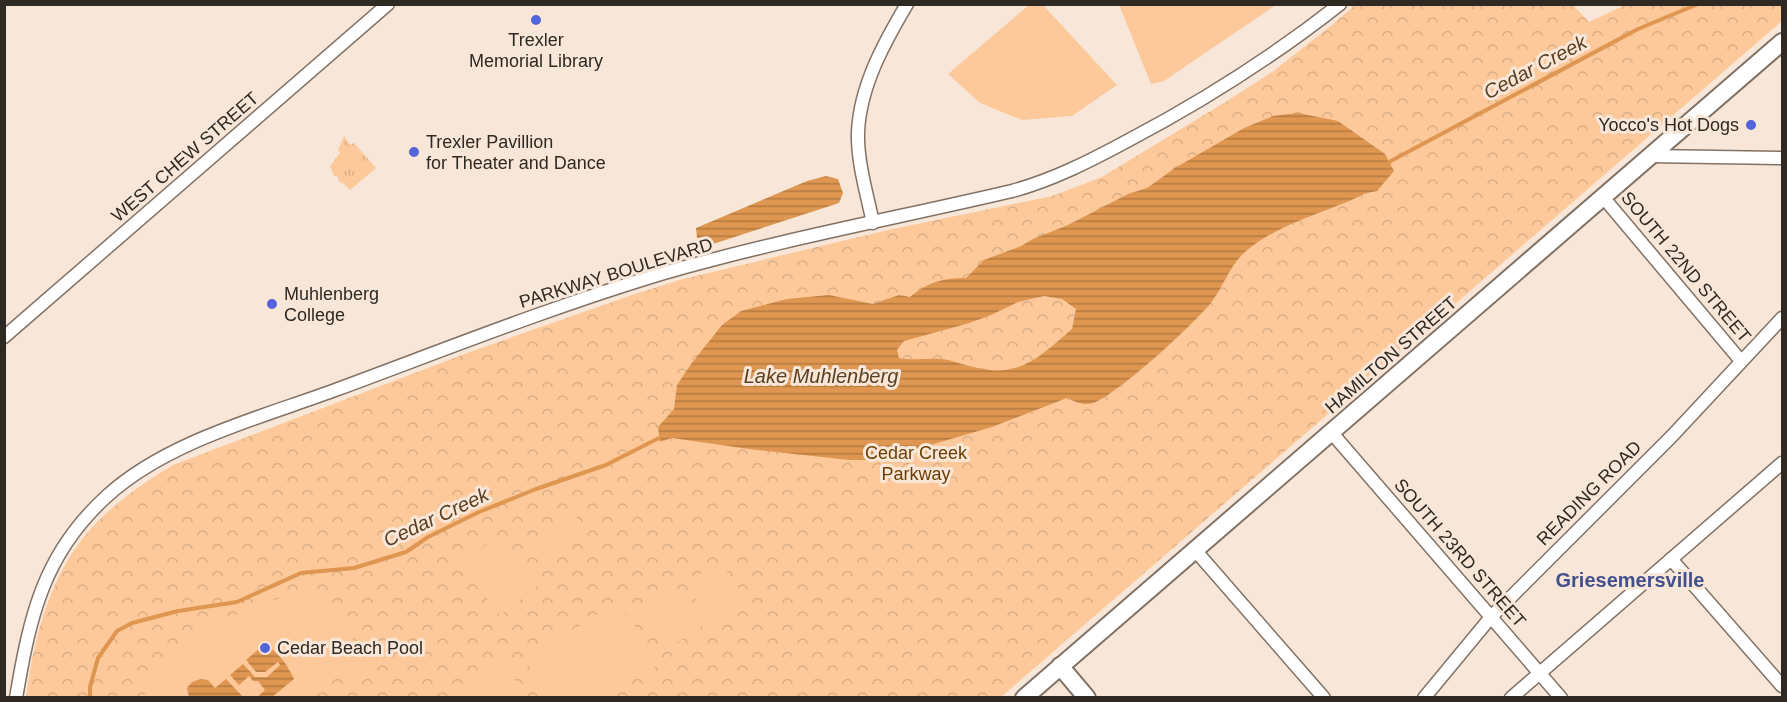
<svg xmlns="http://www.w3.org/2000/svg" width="1787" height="702" viewBox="0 0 1787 702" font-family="Helvetica,sans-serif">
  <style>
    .grass { fill: url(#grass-tufts) }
    .park { fill: url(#park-crowns) }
    .pitch { fill: #fdc99b }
    .water { fill: url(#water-rules); fill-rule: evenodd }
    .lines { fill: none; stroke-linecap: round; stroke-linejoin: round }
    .stream { stroke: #de9650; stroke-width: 4 }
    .minor-casing { stroke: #827265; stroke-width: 15 }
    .major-casing { stroke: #827265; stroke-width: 20 }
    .minor { stroke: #fff; stroke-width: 12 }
    .major { stroke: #fff; stroke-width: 16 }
    .poi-dot { fill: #5464da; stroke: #f8e7d8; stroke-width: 2 }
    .labels { text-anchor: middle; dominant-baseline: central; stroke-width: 6; stroke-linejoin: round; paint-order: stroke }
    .poi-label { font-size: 18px; fill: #2f2923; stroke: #f8e7d8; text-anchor: start }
    .street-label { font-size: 18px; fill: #2f2923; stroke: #f8e7d8 }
    .park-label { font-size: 18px; fill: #6c3e03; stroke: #f8e7d8 }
    .water-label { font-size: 20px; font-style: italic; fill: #5c3e20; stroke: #f8e7d8 }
    .neighbourhood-label { font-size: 20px; font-weight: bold; fill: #44508d; stroke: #f8e7d8 }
  </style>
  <defs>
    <pattern id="grass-tufts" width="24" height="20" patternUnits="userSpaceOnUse" patternTransform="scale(1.5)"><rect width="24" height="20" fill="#fdc99b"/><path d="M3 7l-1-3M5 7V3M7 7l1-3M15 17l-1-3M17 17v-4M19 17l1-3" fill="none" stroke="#d9ad85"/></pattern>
    <pattern id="park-crowns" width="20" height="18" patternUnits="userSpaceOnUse" patternTransform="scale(1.5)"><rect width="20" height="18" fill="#fdc99b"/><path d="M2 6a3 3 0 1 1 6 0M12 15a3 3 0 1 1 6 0" fill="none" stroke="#d9ad85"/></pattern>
    <pattern id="water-rules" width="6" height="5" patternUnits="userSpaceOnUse" patternTransform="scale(1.5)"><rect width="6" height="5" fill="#de9650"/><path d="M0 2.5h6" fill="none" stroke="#b47a42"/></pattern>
  </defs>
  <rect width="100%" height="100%" fill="#f8e7d8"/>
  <path class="grass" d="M 344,136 L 350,145 L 354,143 L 376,168 L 350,190 L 342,182 L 340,183 L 337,176 L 334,176 L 330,166 L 340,153 L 338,150 Z"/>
  <path class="park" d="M 1355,5 L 1573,5 L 1589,22 L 1625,5 L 1782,5 L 1782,21 L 1001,697 L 26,698 C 33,643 48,582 83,538 C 108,507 140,485 173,465 L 467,353 L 635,294 L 683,279 L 888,230 L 1052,196 L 1102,177 L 1227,101 L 1272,72 L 1332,25 Z"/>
  <g class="pitch">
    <path d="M 1029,5 L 1043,5 L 1117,85 L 1072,116 L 1022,120 L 980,103 L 948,74 Z"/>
    <path d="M 1119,5 L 1276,5 L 1164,81 L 1151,84 Z"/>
    <path d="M 571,510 L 589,533 L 551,562 L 533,539 Z"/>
    <path d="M 500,534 L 517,557 L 478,586 L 461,564 Z"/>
    <path d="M 720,561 L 745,598 L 710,621 L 686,584 Z"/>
    <path d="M 521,564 L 538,586 L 500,615 L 483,593 Z"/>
    <path d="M 677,589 L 702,626 L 667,649 L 643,612 Z"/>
    <path d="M 296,592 L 348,617 L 360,671 C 331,676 325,679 303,697 L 143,698 L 162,660 L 197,630 Z"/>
    <path d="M 618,601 L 659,664 L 607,697 L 550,697 L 526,660 Z"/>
    <path d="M 502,661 L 526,697 L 448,697 Z"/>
  </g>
  <g class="water">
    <path d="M 1298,113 L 1338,121 L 1385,154 L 1394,171 L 1377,191 C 1362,193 1358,198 1344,203 C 1310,217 1275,227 1246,251 C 1230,265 1225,283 1213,300 C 1199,320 1116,396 1093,403 C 1084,406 1076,402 1067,398 L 992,427 L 879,460 L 849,460 L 749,449 L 672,438 L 660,442 L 658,427 L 674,409 L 677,385 L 691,364 L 722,325 L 741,311 L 787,299 L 829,295 L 873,304 L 899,295 L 910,297 C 928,282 943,278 966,278 L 984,260 L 1021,246 L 1033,239 L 1068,225 L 1128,194 L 1147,188 L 1175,168 L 1244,128 L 1273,116 ZM 1044,296 L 1062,299 L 1076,309 L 1072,329 C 1042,355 1020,378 978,368 C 966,366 953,360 941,359 C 927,358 913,361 899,358 L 897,350 L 904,341 L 966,324 L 989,316 L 1018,302 Z"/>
    <path d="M 826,176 L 838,179 L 843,193 L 839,203 L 713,244 L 706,244 L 697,238 L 696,228 L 807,181 Z"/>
    <path d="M 265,644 C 279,653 287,664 294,679 L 272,697 L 257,697 L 265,690 L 258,681 L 253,681 L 249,676 L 239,685 L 230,675 L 243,664 L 255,677 L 267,677 L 280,665 L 278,662 L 265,672 L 256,672 L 246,660 Z"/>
    <path d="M 201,679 L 208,680 L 215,688 L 226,679 L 243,697 L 189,697 L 187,688 L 192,682 Z"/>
  </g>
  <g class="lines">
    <g class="stream">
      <path d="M 1389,162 L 1638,29 L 1698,4"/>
      <path d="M 90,698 L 90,687 L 98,658 L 117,631 L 132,623 L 178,611 L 237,602 L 301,573 L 354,568 L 406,552 L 428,537 L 479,512 L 536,489 L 606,465 L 659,438"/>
    </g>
    <defs>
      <g id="minor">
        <path d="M 1649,156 L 1782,158"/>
        <path d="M 1603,197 L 1741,361"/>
        <path d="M 873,223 C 867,194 857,162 858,132 C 860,86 884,43 907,4"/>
        <path d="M 4,337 L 388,4"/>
        <path d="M 1331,432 L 1561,698"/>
        <path d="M 1195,550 L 1324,698"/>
        <path d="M 1671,559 L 1782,686"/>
        <path d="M 16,698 C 30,616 43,554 107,496 C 167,441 263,417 338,389 C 446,349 554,306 664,273 C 778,240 897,218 1012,191 C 1053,180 1092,160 1129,140 C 1203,101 1274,56 1340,4"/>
        <path d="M 1424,698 L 1491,617 L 1672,436 L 1782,318"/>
        <path d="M 1511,698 L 1782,463"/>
      </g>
      <g id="major">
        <path d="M 1060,666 L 1087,698"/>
        <path d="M 1024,698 L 1782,42"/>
      </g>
    </defs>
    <use href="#minor" class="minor-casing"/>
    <use href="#major" class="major-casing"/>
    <use href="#minor" class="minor"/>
    <use href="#major" class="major"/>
  </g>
  <g class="poi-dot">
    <circle cx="536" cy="20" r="6"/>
    <circle cx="1751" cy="125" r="6"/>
    <circle cx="414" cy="152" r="6"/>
    <circle cx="272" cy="304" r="6"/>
    <circle cx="265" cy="648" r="6"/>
  </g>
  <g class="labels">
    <g class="poi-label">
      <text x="536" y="40" text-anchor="middle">Trexler<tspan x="536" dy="21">Memorial Library</tspan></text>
      <text x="1739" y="125" text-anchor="end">Yocco's Hot Dogs</text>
      <text x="426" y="142">Trexler Pavillion<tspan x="426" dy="21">for Theater and Dance</tspan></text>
      <text x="284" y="294">Muhlenberg<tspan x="284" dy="21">College</tspan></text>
      <text x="277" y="648">Cedar Beach Pool</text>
    </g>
    <g class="street-label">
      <text transform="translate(185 157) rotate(-41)">WEST CHEW STREET</text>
      <text transform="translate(1686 267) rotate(50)">SOUTH 22ND STREET</text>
      <text transform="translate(616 273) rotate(-17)">PARKWAY BOULEVARD</text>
      <text transform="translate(1391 355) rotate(-41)">HAMILTON STREET</text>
      <text transform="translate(1589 493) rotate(-45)">READING ROAD</text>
      <text transform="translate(1460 553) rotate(49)">SOUTH 23RD STREET</text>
    </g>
    <g class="park-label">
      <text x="916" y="453">Cedar Creek<tspan x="916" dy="21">Parkway</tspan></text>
    </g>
    <g class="water-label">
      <text transform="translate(1535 67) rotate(-28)">Cedar Creek</text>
      <text x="821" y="376">Lake Muhlenberg</text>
      <text transform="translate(436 517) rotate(-25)">Cedar Creek</text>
    </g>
    <g class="neighbourhood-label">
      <text x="1630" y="580">Griesemersville</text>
    </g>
  </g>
  <rect width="1787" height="702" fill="none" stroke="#2f2923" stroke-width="12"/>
</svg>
